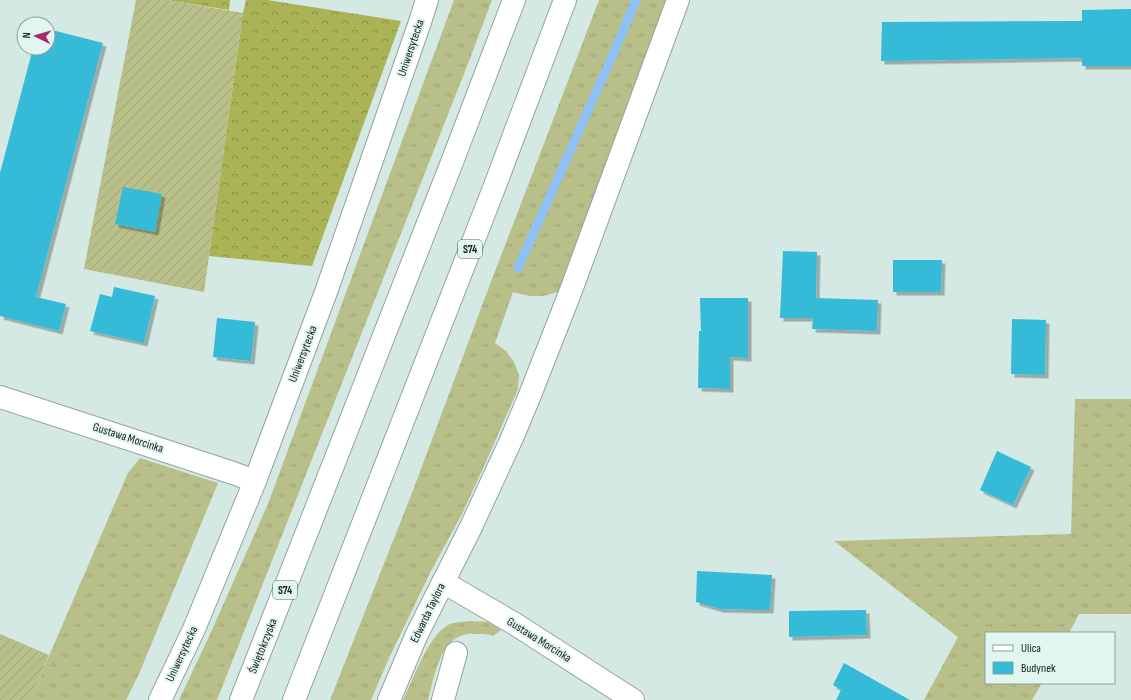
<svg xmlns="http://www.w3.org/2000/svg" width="1131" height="700" viewBox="0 0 1131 700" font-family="'Sofia Sans Condensed',sans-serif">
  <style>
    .grass { fill: url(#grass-tufts) }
    .forest { fill: url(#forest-crowns) }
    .garden { fill: url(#garden-furrows) }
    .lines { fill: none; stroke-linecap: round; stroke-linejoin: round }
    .stream { stroke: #8ec1f7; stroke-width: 9 }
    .building { fill: #35bad7; filter: url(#shadow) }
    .minor-casing { stroke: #92a4a1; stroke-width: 24 }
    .tertiary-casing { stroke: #92a4a1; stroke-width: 24 }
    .motorway-casing { stroke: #92a4a1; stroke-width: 24 }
    .minor { stroke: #fff; stroke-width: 22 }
    .tertiary { stroke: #fff; stroke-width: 22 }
    .motorway { stroke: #fff; stroke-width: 22 }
    .labels { text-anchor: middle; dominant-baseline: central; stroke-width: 4; stroke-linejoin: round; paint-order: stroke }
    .shield { fill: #e1f5f1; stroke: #535e5c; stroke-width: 1 }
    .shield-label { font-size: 11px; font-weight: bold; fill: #161d1c }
    .street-label { font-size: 12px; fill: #161d1c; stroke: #e1f5f1 }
  </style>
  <defs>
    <pattern id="grass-tufts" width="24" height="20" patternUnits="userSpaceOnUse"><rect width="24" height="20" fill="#b8bf88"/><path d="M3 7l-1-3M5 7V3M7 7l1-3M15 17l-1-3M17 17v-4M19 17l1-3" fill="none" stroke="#9da475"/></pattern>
    <pattern id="forest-crowns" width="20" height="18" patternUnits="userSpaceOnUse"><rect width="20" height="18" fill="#abb357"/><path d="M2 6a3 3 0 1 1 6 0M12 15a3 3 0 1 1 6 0" fill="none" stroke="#8a9147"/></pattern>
    <pattern id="garden-furrows" width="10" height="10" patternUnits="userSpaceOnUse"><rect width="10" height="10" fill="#b8bf88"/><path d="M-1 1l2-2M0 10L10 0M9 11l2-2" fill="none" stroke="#9da475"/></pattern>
    <filter id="shadow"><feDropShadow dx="3.5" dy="3.5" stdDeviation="0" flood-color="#0004"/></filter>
  </defs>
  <rect width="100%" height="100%" fill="#d4e8e4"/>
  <g class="grass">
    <path d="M 454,0 L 492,0 L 469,61 L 217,700 L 179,700 L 207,641 L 268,504 Z"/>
    <path d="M 599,0 L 667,0 L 558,292 L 543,296 L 530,296 L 513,292 L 495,343 L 506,351 L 514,362 L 519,375 L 518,389 L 485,464 L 462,514 L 431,571 L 389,658 L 371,700 L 330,700 L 412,493 L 489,287 Z"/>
    <path d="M 1075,399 L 1131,399 L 1131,614 L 1079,614 L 1069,633 L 986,633 L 986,683 L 1042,683 L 1032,700 L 924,700 L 958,637 L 834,541 L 1071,534 Z"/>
    <path d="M 140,458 L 218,483 L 139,674 L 126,700 L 30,700 L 128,473 Z"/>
    <path d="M 469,621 L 488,622 L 501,630 L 493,636 C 488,634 483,634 477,634 C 474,634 471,633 468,634 C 440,637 434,678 428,700 L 403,700 C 413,680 428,636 448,625 C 453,622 463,622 469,621 Z"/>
  </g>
  <g class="forest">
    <path d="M 167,0 L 230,0 L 229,10 Z"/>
    <path d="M 246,0 L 267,0 L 401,21 L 312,266 L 209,256 L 243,13 Z"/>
  </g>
  <g class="garden">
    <path d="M 136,0 L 167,0 L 243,13 L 204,292 L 84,269 Z"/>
    <path d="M 0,634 L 49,655 L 30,700 L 0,700 Z"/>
  </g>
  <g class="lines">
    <path class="stream" d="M 518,268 L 614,52 L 636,0"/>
  </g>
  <g class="building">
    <path d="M 1131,9 L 1131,66 L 1082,66 L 1082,58 L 881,61 L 882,22 L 1082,21 L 1082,10 Z"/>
    <path d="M 48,29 L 103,43 L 36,297 L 66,304 L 59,331 L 0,316 L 0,173 L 33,48 L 48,48 Z"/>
    <path d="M 123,187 L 162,194 L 155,232 L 115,224 Z"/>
    <path d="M 783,251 L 817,252 L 816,298 L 878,300 L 877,331 L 812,329 L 813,318 L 780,318 Z"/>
    <path d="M 893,260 L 942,260 L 941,292 L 893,292 Z"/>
    <path d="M 114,287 L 155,296 L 144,343 L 90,331 L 100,294 L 112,297 Z"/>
    <path d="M 700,298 L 748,298 L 748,358 L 730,357 L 730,389 L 698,388 L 699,331 L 701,331 Z"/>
    <path d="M 217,318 L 255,322 L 251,361 L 213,357 Z"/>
    <path d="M 1012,319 L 1046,320 L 1045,375 L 1011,374 Z"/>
    <path d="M 997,451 L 1031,467 L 1013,505 L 980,490 Z"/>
    <path d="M 697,571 L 772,575 L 770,610 L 720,609 L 696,602 Z"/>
    <path d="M 866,610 L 867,635 L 789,637 L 789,611 Z"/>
    <path d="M 844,663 L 910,700 L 836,700 L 841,690 L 833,685 Z"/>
  </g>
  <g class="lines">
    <defs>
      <g id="minor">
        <path d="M 0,397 L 233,473 L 255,481"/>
        <path d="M 443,582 L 515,624 L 633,700"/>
        <path d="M 443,700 L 456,653"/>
      </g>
      <g id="tertiary">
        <path d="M 160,700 L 194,629 L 255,481 L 326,292 L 420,22 L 427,0"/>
        <path d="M 389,700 L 417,634 L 471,527 L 512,438 L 530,395 L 570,293 L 678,0"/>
      </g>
      <g id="motorway">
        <path d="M 241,700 C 334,467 425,234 514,0"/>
        <path d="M 294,700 L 494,188 L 565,0"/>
      </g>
    </defs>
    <use href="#minor" class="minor-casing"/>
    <use href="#tertiary" class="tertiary-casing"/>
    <use href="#motorway" class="motorway-casing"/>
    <use href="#minor" class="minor"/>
    <use href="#tertiary" class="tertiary"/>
    <use href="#motorway" class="motorway"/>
  </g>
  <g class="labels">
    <g class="shield">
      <rect x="458" y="240" width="24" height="18" rx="3"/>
      <rect x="273" y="581" width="24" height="18" rx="3"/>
    </g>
    <g class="shield-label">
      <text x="470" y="249">S74</text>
      <text x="285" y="590">S74</text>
    </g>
    <g class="street-label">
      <text transform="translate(411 48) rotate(-71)">Uniwersytecka</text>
      <text transform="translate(303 354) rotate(-69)">Uniwersytecka</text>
      <text transform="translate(128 438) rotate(18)">Gustawa Morcinka</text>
      <text transform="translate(428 613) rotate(-64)">Edwarda Taylora</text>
      <text transform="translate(539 640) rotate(32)">Gustawa Morcinka</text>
      <text transform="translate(263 646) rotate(-68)">Świętokrzyska</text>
      <text transform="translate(182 654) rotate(-65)">Uniwersytecka</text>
    </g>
  </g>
  <rect x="985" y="632" width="130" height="52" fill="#e1f5f1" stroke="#909f9c"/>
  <rect x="993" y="645" width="20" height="6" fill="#ffffff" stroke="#909f9c"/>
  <text x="1021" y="652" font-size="12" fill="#161d1c">Ulica</text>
  <rect x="993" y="662" width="20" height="12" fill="#35bad7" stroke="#909f9c"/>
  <text x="1021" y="672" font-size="12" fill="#161d1c">Budynek</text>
  <g transform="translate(36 36) rotate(275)"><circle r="19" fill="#e1f5f1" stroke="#909f9c"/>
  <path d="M0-3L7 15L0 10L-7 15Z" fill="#ab266e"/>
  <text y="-6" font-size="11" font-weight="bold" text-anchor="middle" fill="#161d1c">N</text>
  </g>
</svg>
